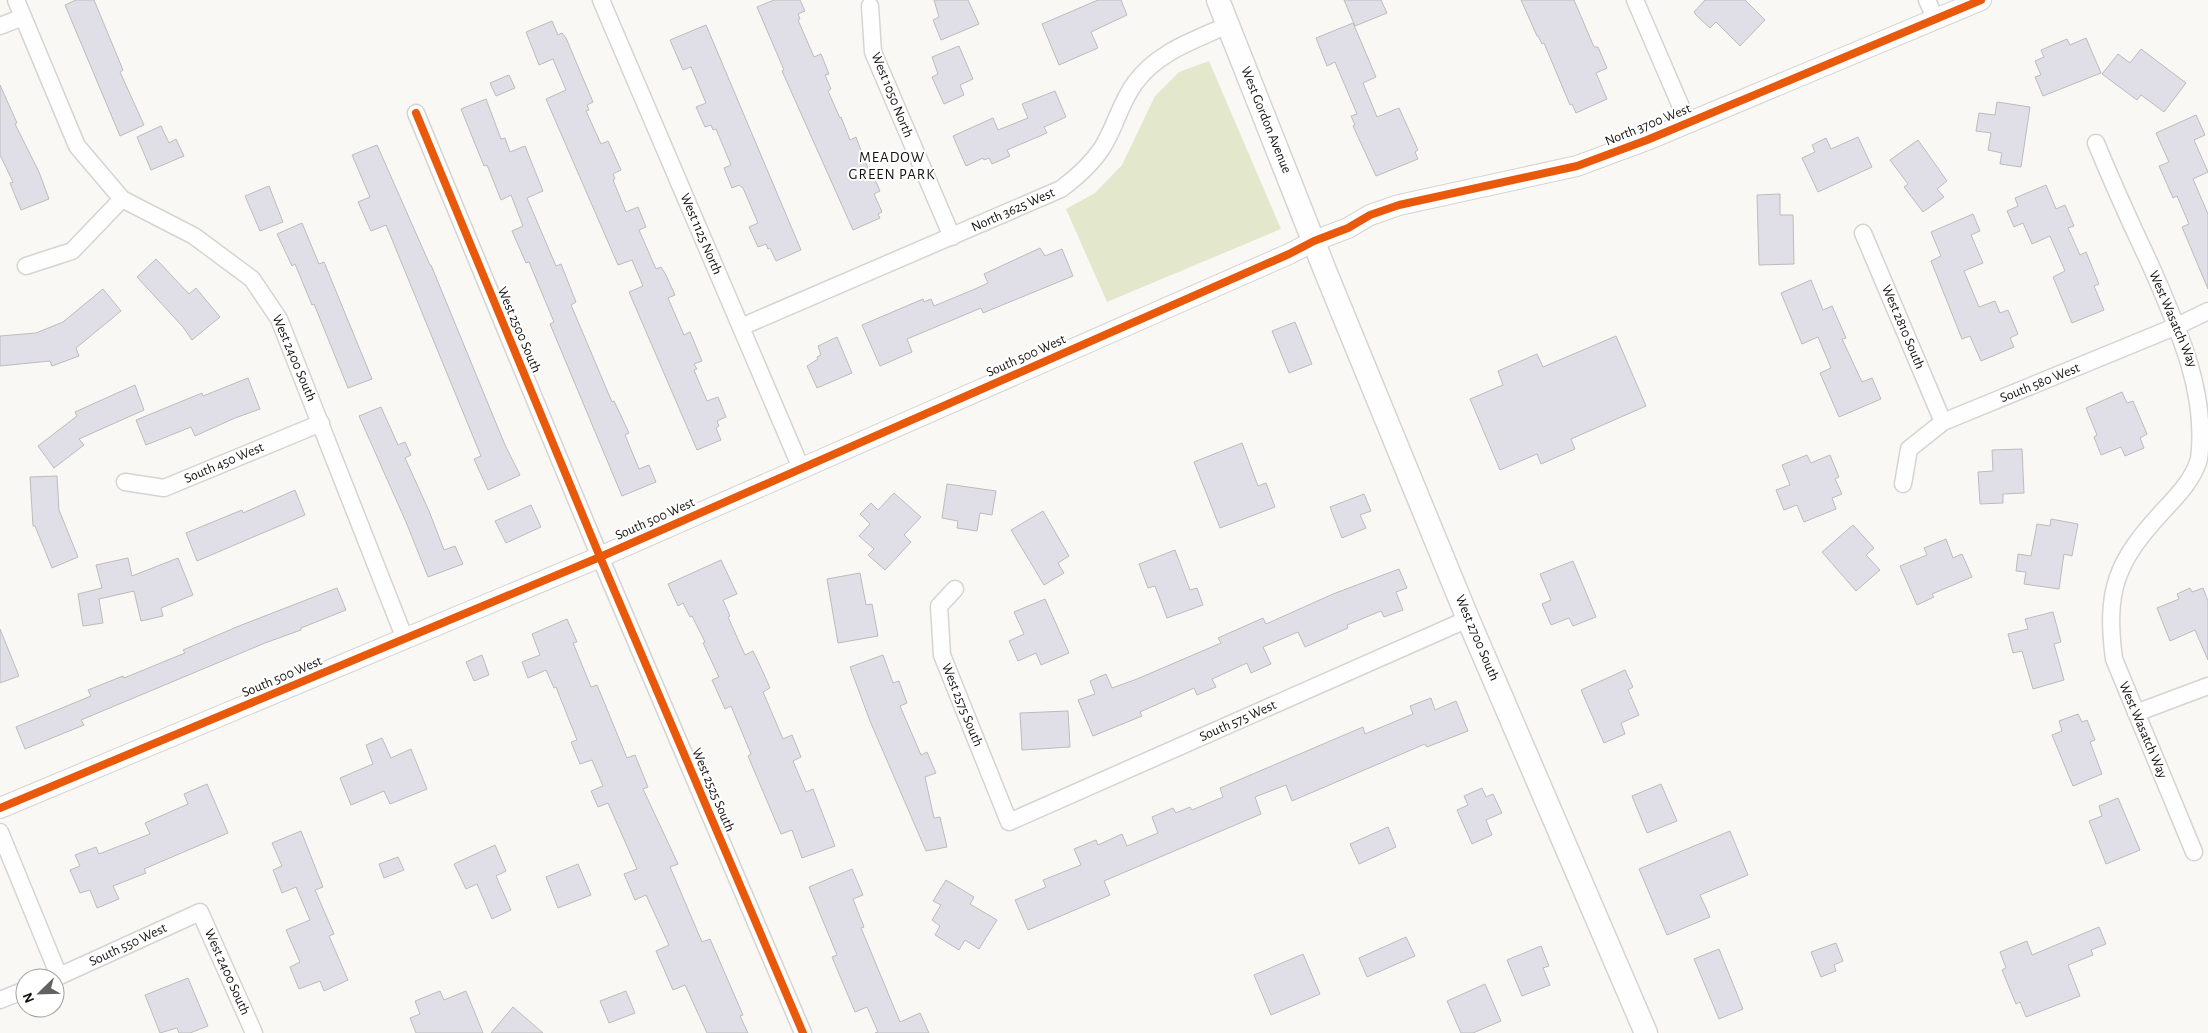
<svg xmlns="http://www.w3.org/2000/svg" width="2208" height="1033" viewBox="0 0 2208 1033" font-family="'Alegreya Sans',sans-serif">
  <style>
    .green { fill: #e3e7cc }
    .building { fill: #e0dfe8; stroke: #bcbcbb }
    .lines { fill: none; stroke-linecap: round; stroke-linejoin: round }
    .minor-casing { stroke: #d5d4d1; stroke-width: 19 }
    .tertiary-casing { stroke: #d5d4d1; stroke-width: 22 }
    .secondary-casing { stroke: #d5d4d1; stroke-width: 25 }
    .minor { stroke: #fefefe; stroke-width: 16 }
    .tertiary { stroke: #fefefe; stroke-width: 20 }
    .secondary { stroke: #fefefe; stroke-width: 22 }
    .cycleway-casing { stroke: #fff; stroke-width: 11 }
    .cycleway { stroke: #e8590c; stroke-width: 8 }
    .labels { text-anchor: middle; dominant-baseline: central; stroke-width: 4; stroke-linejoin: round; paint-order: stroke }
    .street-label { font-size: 14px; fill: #131210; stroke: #fff }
    .neighbourhood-label { font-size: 15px; letter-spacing: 1px; fill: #131210; stroke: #fff }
  </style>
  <rect width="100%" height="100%" fill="#faf8f5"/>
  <path class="green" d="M 1209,61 L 1281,229 L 1107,302 L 1066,209 L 1095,193 L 1122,165 L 1155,96 L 1179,72 Z"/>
  <g class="building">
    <path d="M 76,0 L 94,0 L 123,70 L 120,72 L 144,125 L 120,136 L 65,5 Z"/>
    <path d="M 774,0 L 800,0 L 805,11 L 798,14 L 800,19 L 798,20 L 814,57 L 821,54 L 829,74 L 825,75 L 831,89 L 828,91 L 840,118 L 841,117 L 850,140 L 856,137 L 870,174 L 872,173 L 880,191 L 874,194 L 882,212 L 878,214 L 880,218 L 853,230 L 782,71 L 784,70 L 757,7 Z"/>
    <path d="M 934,0 L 968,0 L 979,24 L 941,40 L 933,20 L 939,17 Z"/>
    <path d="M 1098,0 L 1121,0 L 1127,15 L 1091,32 L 1098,48 L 1059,65 L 1042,24 Z"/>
    <path d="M 1344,0 L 1381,0 L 1387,13 L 1355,26 Z"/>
    <path d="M 1521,0 L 1574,0 L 1594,47 L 1598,47 L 1607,68 L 1596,73 L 1607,99 L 1576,113 L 1572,104 L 1570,105 L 1544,43 L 1542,44 L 1538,36 L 1537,36 Z"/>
    <path d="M 1705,0 L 1745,0 L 1765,20 L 1740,46 L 1716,22 L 1710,28 L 1696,15 L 1694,12 Z"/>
    <path d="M 552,21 L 558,35 L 562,33 L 566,38 L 593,102 L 587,105 L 589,110 L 586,111 L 601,144 L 608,141 L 621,170 L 613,174 L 615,179 L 613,180 L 626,212 L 638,207 L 646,227 L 639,230 L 656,269 L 661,267 L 666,275 L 675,295 L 668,298 L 684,335 L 690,332 L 702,361 L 694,364 L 697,369 L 694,370 L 707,401 L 718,397 L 726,417 L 717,421 L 719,426 L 716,428 L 721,440 L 697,450 L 629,292 L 643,286 L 632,260 L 618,265 L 546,99 L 566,90 L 553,59 L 539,65 L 526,32 Z"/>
    <path d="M 1353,23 L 1376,77 L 1363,83 L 1377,117 L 1399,108 L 1418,150 L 1415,152 L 1418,159 L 1376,176 L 1353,126 L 1355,125 L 1351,116 L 1357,114 L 1335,62 L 1327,66 L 1316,38 Z"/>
    <path d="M 706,25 L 801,250 L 776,261 L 770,248 L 768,249 L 766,244 L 758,247 L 749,227 L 758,223 L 743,188 L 739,185 L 732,188 L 724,168 L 731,165 L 716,129 L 713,130 L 711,125 L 705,127 L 696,107 L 706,103 L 691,67 L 683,70 L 670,40 Z"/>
    <path d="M 2086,38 L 2101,73 L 2043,96 L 2035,77 L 2041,75 L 2035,61 L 2044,57 L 2041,50 L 2067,39 L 2070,45 Z"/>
    <path d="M 959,46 L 973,79 L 960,85 L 964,95 L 944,104 L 932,77 L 938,74 L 932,57 Z"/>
    <path d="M 2141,49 L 2186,83 L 2164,112 L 2141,95 L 2137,100 L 2102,74 L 2118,54 L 2130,63 Z"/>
    <path d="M 509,75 L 515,88 L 496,96 L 490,83 Z"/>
    <path d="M 0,85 L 17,123 L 15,124 L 39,172 L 49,199 L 21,210 L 10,183 L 13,182 L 0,155 Z"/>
    <path d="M 1055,91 L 1066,117 L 1044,127 L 1047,133 L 1007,150 L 1010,156 L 992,164 L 989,158 L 984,160 L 983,158 L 966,166 L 953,136 L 993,118 L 998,130 L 1028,118 L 1022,104 Z"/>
    <path d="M 486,99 L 501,139 L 505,138 L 510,152 L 525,146 L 543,191 L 527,198 L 556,266 L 561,264 L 576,302 L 571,305 L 612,402 L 614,401 L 629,433 L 625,435 L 639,469 L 649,465 L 656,482 L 622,496 L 550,324 L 554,322 L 529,262 L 526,263 L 512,231 L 523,226 L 511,195 L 501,200 L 487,165 L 484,166 L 461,109 Z"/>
    <path d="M 1997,102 L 2030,107 L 2021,167 L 2000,164 L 2002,153 L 1988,150 L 1991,133 L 1976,131 L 1979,113 L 1995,115 Z"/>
    <path d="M 2196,115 L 2205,135 L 2194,140 L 2208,172 L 2193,179 L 2208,214 L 2208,289 L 2182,227 L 2189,224 L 2177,196 L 2173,198 L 2159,166 L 2169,162 L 2156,133 Z"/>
    <path d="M 161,126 L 169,143 L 176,139 L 184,156 L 151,170 L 137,137 Z"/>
    <path d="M 1858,137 L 1872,167 L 1818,192 L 1802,158 L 1815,152 L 1812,145 L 1826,138 L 1831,149 Z"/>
    <path d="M 1918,140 L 1947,181 L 1937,189 L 1944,197 L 1923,212 L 1904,187 L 1908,184 L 1890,160 Z"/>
    <path d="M 377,145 L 430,265 L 431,265 L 505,445 L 520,475 L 488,490 L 474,459 L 481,456 L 386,225 L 371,231 L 358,202 L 370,197 L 352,155 Z"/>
    <path d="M 2046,185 L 2056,209 L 2065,205 L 2074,226 L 2068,228 L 2080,255 L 2086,252 L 2099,284 L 2094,286 L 2104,310 L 2072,323 L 2053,277 L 2065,271 L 2050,236 L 2032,244 L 2023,223 L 2014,227 L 2007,211 L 2018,206 L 2015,198 Z"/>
    <path d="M 269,186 L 283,222 L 260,231 L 245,196 Z"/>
    <path d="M 1780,194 L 1780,215 L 1793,215 L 1794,264 L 1759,265 L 1757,195 Z"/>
    <path d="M 1973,214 L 1980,231 L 1971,235 L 1983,263 L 1964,271 L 1979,307 L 1995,301 L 2000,313 L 2008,310 L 2018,334 L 2010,338 L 2014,347 L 1981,361 L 1970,336 L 1962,339 L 1931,261 L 1941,256 L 1931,232 Z"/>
    <path d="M 302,223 L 319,264 L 324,262 L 372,379 L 348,388 L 314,304 L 312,305 L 295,264 L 292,266 L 277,234 Z"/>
    <path d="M 1040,248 L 1045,256 L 1062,249 L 1073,276 L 983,313 L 981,308 L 907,339 L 912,352 L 880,366 L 862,325 L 923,299 L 924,302 L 931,299 L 934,306 L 975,289 L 988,283 L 984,274 Z"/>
    <path d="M 156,259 L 189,294 L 196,288 L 220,317 L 192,340 L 183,327 L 137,277 Z"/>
    <path d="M 1811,280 L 1823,310 L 1832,306 L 1846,338 L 1842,339 L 1862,382 L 1872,378 L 1881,399 L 1839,417 L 1820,373 L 1831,368 L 1818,337 L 1802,344 L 1781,293 Z"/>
    <path d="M 103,289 L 121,311 L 76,348 L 79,356 L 52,366 L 50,361 L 0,366 L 0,336 L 36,333 L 63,322 Z"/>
    <path d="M 1295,322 L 1312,364 L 1289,373 L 1272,331 Z"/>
    <path d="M 1616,336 L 1646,406 L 1571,439 L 1575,449 L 1541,464 L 1537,454 L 1500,470 L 1470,399 L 1503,385 L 1498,371 L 1537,354 L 1543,367 Z"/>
    <path d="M 837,337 L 852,373 L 817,388 L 807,366 L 818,359 L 817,357 L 821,355 L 818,346 Z"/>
    <path d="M 248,378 L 260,409 L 235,418 L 195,436 L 191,427 L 146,445 L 136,420 L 202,393 L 203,396 Z"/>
    <path d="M 135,385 L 144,410 L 79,439 L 84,445 L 54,468 L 38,446 L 77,416 L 75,412 Z"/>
    <path d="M 2122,392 L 2127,403 L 2133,401 L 2147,434 L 2140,438 L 2144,448 L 2125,456 L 2121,447 L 2101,455 L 2094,437 L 2097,435 L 2086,408 Z"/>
    <path d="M 381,407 L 398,445 L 405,442 L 411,455 L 405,458 L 429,511 L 444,550 L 455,546 L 463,564 L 428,577 L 406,522 L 359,416 Z"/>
    <path d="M 1242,443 L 1258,486 L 1266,483 L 1275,507 L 1220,528 L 1194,462 Z"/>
    <path d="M 2022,449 L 2024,493 L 2003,494 L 2003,503 L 1980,504 L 1978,472 L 1993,471 L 1992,450 Z"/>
    <path d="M 1807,455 L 1811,463 L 1830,455 L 1839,477 L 1835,479 L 1842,494 L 1832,498 L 1836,509 L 1804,522 L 1797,505 L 1784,510 L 1776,490 L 1790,485 L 1782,465 Z"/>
    <path d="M 57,476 L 59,510 L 78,557 L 52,568 L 35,526 L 33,526 L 30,477 Z"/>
    <path d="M 947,484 L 996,491 L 992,515 L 980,513 L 977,531 L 957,528 L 958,521 L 942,518 Z"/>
    <path d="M 295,490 L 305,515 L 197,561 L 186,533 L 242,510 L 243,513 Z"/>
    <path d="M 894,493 L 921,517 L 904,535 L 911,542 L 885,570 L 868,555 L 874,549 L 859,536 L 870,524 L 860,514 L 871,503 L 878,510 Z"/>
    <path d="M 1364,494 L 1371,511 L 1360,515 L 1366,528 L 1342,538 L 1330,507 Z"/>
    <path d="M 531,505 L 541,527 L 506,543 L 495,521 Z"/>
    <path d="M 1043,511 L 1069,556 L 1058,563 L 1064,573 L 1044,585 L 1011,530 Z"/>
    <path d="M 2051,519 L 2078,524 L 2072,556 L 2064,554 L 2059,589 L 2024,584 L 2026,572 L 2016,571 L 2018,554 L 2031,556 L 2037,524 L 2050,526 Z"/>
    <path d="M 1853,525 L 1874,548 L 1866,555 L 1880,570 L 1856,591 L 1822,552 Z"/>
    <path d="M 1946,539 L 1953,558 L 1962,554 L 1972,577 L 1932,594 L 1934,597 L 1917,605 L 1900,566 L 1927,555 L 1924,548 Z"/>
    <path d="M 1175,550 L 1190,590 L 1197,588 L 1203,605 L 1167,618 L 1155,586 L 1148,588 L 1139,564 Z"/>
    <path d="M 128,558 L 132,576 L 178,558 L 193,595 L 161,608 L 163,616 L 141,621 L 134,591 L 99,599 L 103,623 L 83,626 L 78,594 L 102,588 L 96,565 Z"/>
    <path d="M 721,560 L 737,594 L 723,600 L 730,616 L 728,617 L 745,655 L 753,651 L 763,672 L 770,688 L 763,692 L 783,739 L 792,735 L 801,757 L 793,761 L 806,792 L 813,789 L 835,846 L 802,858 L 792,830 L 781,834 L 748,756 L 751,754 L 731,706 L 725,709 L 712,680 L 719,677 L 703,643 L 705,642 L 692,616 L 690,617 L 683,603 L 678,606 L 668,584 Z"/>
    <path d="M 1573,561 L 1596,617 L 1573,626 L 1569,618 L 1551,625 L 1542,604 L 1551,600 L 1540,574 Z"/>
    <path d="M 1399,569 L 1407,588 L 1396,592 L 1403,610 L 1384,617 L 1381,611 L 1347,625 L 1348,628 L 1305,647 L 1298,632 L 1263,647 L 1271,664 L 1251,673 L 1247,663 L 1212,679 L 1216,687 L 1197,695 L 1194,688 L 1140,712 L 1142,716 L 1093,736 L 1078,700 L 1095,694 L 1090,681 L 1106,674 L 1112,688 L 1137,679 L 1221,643 L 1218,638 L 1263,618 L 1266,624 L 1333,594 Z"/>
    <path d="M 860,573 L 866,605 L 872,604 L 878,636 L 838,643 L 827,579 Z"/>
    <path d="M 337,588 L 346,610 L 301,628 L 301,630 L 265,643 L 81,720 L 84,725 L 25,749 L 16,727 L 91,696 L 88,690 L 123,676 L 124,678 L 185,653 L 183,650 L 239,626 Z"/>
    <path d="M 2190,588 L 2192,592 L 2203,588 L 2208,601 L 2208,660 L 2195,630 L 2170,641 L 2157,608 L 2179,599 L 2177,594 Z"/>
    <path d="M 1045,599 L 1069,653 L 1041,665 L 1036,653 L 1018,661 L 1009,641 L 1024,634 L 1014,612 Z"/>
    <path d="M 2053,612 L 2061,642 L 2054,644 L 2064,680 L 2033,689 L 2022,651 L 2013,653 L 2008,634 L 2028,629 L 2025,619 Z"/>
    <path d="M 567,619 L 577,642 L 573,643 L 591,687 L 597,685 L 627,758 L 635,755 L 648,787 L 643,789 L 678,864 L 670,867 L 702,942 L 710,939 L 743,1015 L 740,1016 L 748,1033 L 707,1033 L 685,985 L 673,990 L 656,951 L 669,945 L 646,895 L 635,900 L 624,874 L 637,869 L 608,803 L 598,807 L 591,791 L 603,786 L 592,760 L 580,764 L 571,742 L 577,740 L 556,687 L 554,688 L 546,670 L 528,678 L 522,662 L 540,655 L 532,634 Z"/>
    <path d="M 0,629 L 19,676 L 0,683 Z"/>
    <path d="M 482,655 L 489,675 L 474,681 L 466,662 Z"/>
    <path d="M 883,655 L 893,683 L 899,681 L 907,703 L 900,706 L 921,755 L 927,752 L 936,773 L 925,777 L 934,818 L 940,817 L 947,847 L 926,851 L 870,721 L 850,667 Z"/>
    <path d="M 1625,670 L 1633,687 L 1628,690 L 1639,715 L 1621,723 L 1625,734 L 1604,743 L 1581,690 Z"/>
    <path d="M 1431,698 L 1435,710 L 1456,701 L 1468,731 L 1427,747 L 1425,744 L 1292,801 L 1286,785 L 1255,797 L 1261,814 L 1104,881 L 1110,895 L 1028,930 L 1015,900 L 1046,887 L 1043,880 L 1081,865 L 1074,849 L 1096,840 L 1098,845 L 1122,834 L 1127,846 L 1158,833 L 1152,817 L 1173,808 L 1176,813 L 1190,807 L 1192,810 L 1223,797 L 1220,788 L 1363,727 L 1365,734 L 1413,714 L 1410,706 Z"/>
    <path d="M 1068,711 L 1070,747 L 1022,750 L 1020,713 Z"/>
    <path d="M 2078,714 L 2082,722 L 2087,720 L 2095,740 L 2090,742 L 2102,774 L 2073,786 L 2052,735 L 2062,731 L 2059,721 Z"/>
    <path d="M 382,738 L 391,758 L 411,749 L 427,789 L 390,804 L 384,791 L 351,805 L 340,778 L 373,764 L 366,745 Z"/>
    <path d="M 207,784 L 228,833 L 144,869 L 146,873 L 113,886 L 119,899 L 97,908 L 90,890 L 80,893 L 70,870 L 80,866 L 75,855 L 96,847 L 99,854 L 150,834 L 145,823 L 188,804 L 184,794 Z"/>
    <path d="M 1661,784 L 1677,821 L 1647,833 L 1632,796 Z"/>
    <path d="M 1482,788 L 1486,797 L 1493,794 L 1502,813 L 1486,820 L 1492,835 L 1472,844 L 1457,810 L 1468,805 L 1464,796 Z"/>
    <path d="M 2118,798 L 2140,850 L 2106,864 L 2089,821 L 2102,816 L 2099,806 Z"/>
    <path d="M 1388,827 L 1396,847 L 1359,864 L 1350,844 Z"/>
    <path d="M 301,831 L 323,887 L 315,890 L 334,934 L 329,936 L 348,980 L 324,991 L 320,981 L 299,989 L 290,967 L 300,962 L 286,930 L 310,920 L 296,887 L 282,893 L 273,870 L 282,866 L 272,843 Z"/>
    <path d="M 1730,831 L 1748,875 L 1700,895 L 1710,917 L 1667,935 L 1639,869 Z"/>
    <path d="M 495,845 L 506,871 L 496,876 L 511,910 L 492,919 L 477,884 L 466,889 L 454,864 Z"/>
    <path d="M 398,857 L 404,870 L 384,878 L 379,864 Z"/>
    <path d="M 578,864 L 591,895 L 558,908 L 546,877 Z"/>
    <path d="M 852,869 L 863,895 L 853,899 L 864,927 L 861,928 L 900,1022 L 920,1013 L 929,1033 L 875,1033 L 878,1032 L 867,1007 L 855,1012 L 832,957 L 837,955 L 809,887 Z"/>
    <path d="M 946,880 L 974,897 L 970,904 L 997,920 L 979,949 L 965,940 L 959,950 L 935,935 L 940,926 L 932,920 L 941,905 L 933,901 Z"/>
    <path d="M 2099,927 L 2106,944 L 2091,950 L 2093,955 L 2068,965 L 2080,996 L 2026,1017 L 2020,1002 L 2016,1004 L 2002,970 L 2006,968 L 2000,952 L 2027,941 L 2032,955 Z"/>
    <path d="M 1406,937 L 1415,956 L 1367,977 L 1359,958 Z"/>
    <path d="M 1836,943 L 1843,961 L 1834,965 L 1836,971 L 1821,977 L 1811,952 Z"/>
    <path d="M 1541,946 L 1549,966 L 1543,968 L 1550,985 L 1522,996 L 1507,960 Z"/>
    <path d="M 1719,949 L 1743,1009 L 1719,1019 L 1694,959 Z"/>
    <path d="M 1303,954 L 1320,994 L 1271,1015 L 1254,975 Z"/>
    <path d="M 188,978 L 208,1026 L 190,1033 L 179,1033 L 177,1028 L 160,1033 L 145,995 Z"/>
    <path d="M 1485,984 L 1501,1021 L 1473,1033 L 1461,1033 L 1447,1001 Z"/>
    <path d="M 440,991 L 444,1000 L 466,991 L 483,1033 L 416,1033 L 410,1018 L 420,1014 L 415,1001 Z"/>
    <path d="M 626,991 L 635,1013 L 609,1023 L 600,1001 Z"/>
    <path d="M 513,1007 L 543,1033 L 491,1033 Z"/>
  </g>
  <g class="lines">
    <defs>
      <g id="minor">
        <path d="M 16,0 L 77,146 L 122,199 L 194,236 L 252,279 L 279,319 L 405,639"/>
        <path d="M 601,0 L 801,468"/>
        <path d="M 1635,0 L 1688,123"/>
        <path d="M 1927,0 L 1936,20"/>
        <path d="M 870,6 L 873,52 L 952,237"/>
        <path d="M 0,26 L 23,17"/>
        <path d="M 416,113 L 600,557 L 803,1033"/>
        <path d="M 2096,143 C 2113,184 2131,224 2150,264 C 2176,324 2208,391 2199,459 C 2193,480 2177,496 2163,511 C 2116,562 2105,590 2114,659 L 2194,852"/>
        <path d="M 1863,233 L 1943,422"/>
        <path d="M 26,266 L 72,251 L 122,199"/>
        <path d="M 741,327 L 1061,189 C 1077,177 1091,165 1102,148 C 1115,128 1120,103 1135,83 C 1157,52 1195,40 1228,25"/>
        <path d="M 125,482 L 164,488 L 321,423"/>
        <path d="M 1903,484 L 1909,449 L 1943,422 L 2177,326 L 2208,311"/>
        <path d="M 955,589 L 939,606 L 942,655 L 1009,822 L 1468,619"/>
        <path d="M 2136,713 L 2208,686"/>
        <path d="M 0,832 L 59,976"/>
        <path d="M 55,978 L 200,912 L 254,1033"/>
        <path d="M 0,1000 L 25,990"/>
      </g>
      <path id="tertiary" d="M 0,808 L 600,557 L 1289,254 L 1314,241 L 1348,228 L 1370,215 L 1399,205 L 1577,166 L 1647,140 L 1981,0"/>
      <path id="secondary" d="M 1218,0 L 1326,273 L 1468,619 L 1646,1033"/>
    </defs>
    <use href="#minor" class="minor-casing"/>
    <use href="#tertiary" class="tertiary-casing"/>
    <use href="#secondary" class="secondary-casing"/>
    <use href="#minor" class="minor"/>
    <use href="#tertiary" class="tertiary"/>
    <use href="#secondary" class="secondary"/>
    <defs>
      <g id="cycleway">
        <path d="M 416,113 L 600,557 L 803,1033"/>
        <path d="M 0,808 L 600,557 L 1289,254 L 1314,241 L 1348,228 L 1370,215 L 1399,205 L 1577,166 L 1647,140 L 1981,0"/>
      </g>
    </defs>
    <use href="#cycleway" class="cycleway-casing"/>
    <use href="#cycleway" class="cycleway"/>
  </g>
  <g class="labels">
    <g class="street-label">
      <text transform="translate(892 95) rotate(68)">West 1050 North</text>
      <text transform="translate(1266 120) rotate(68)">West Gordon Avenue</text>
      <text transform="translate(1648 125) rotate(-22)">North 3700 West</text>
      <text transform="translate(1013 210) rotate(-24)">North 3625 West</text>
      <text transform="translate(701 234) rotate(67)">West 1125 North</text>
      <text transform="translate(2173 319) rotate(67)">West Wasatch Way</text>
      <text transform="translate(1903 327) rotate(67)">West 2810 South</text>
      <text transform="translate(519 330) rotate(67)">West 2500 South</text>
      <text transform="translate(1026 356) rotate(-24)">South 500 West</text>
      <text transform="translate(294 358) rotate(67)">West 2400 South</text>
      <text transform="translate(2040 383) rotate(-22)">South 580 West</text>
      <text transform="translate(224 463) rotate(-23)">South 450 West</text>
      <text transform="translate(655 519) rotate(-24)">South 500 West</text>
      <text transform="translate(1477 638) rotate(67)">West 2700 South</text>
      <text transform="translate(282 677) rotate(-23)">South 500 West</text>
      <text transform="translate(962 705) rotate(68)">West 2575 South</text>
      <text transform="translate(1238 721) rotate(-24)">South 575 West</text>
      <text transform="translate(2143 730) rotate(67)">West Wasatch Way</text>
      <text transform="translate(713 790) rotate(67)">West 2525 South</text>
      <text transform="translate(128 945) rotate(-25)">South 550 West</text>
      <text transform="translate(227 972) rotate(66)">West 2400 South</text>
    </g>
    <g class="neighbourhood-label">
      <text x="892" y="157">MEADOW<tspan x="892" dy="17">GREEN PARK</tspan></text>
    </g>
  </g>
  <g transform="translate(40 993) rotate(247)"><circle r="24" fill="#ffffff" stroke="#a1a09f"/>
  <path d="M0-4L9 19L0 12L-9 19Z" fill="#646260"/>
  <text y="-8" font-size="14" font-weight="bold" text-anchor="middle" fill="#131210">N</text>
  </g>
</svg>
